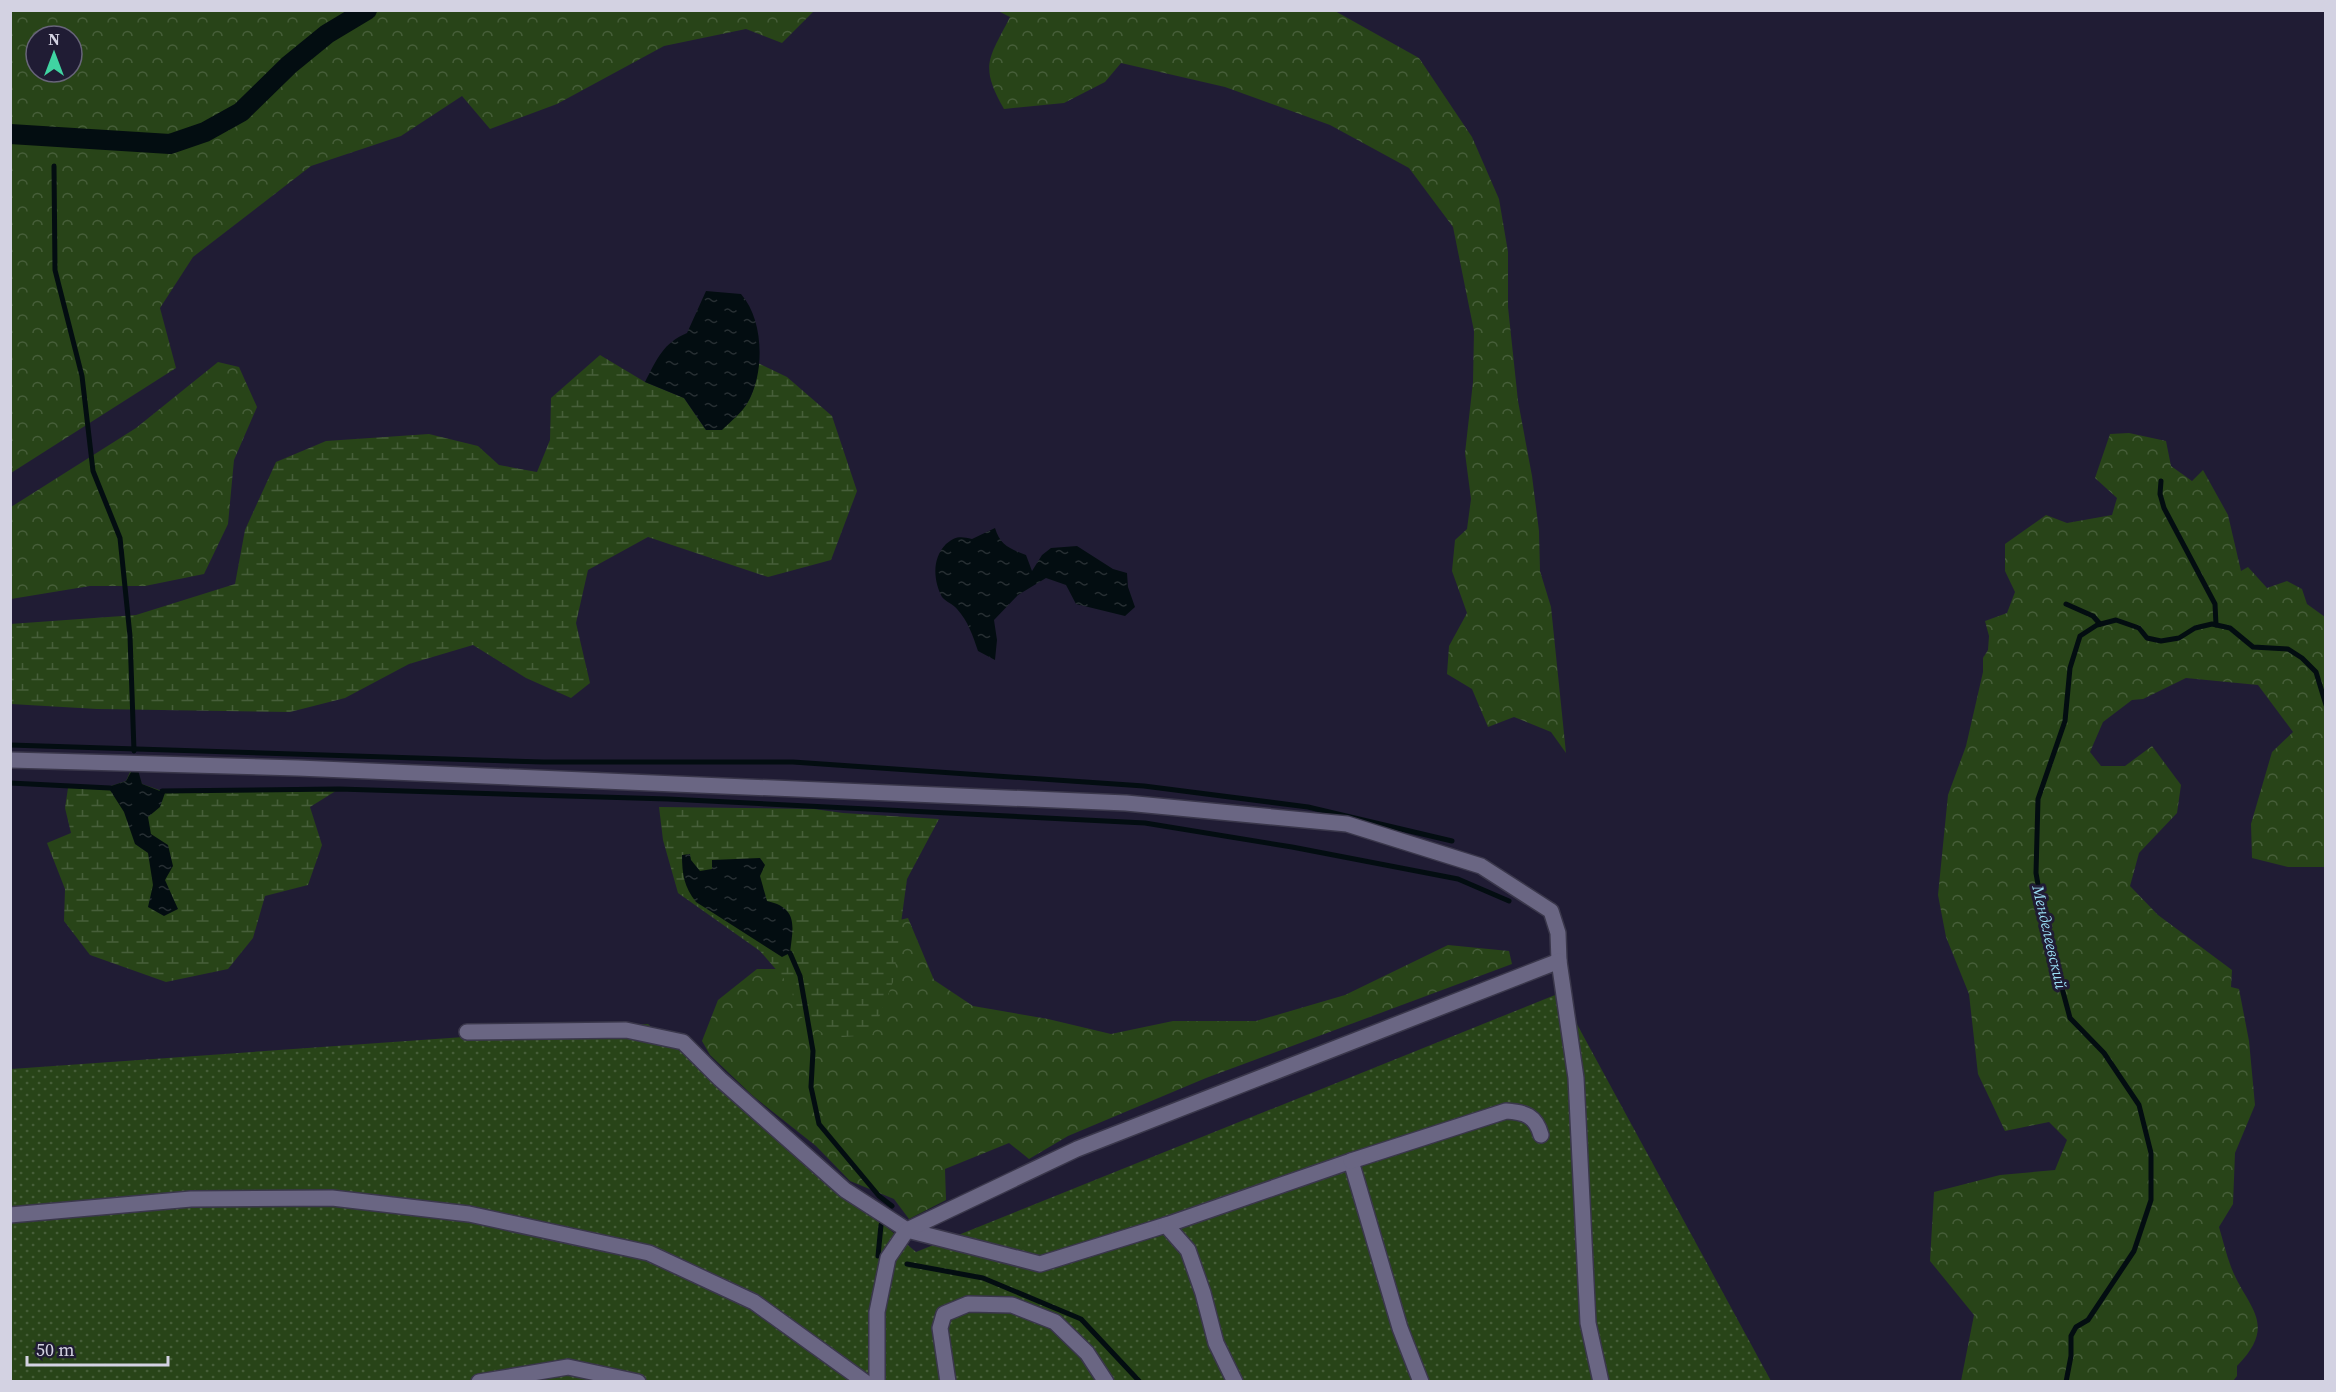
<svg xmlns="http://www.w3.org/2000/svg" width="2336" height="1392" viewBox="0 0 2336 1392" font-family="'Source Serif 4',serif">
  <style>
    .forest { fill: url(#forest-crowns); fill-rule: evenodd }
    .wetland { fill: url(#wetland-marsh) }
    .garden { fill: url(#garden-dots) }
    .water { fill: url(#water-ripples) }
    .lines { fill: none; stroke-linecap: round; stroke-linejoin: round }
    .stream { stroke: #030d11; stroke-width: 5 }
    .canal { stroke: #030d11; stroke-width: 20 }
    .minor-casing { stroke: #3a374b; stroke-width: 18 }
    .minor { stroke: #6a6683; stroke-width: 15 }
    .labels { text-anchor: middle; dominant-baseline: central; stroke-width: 6; stroke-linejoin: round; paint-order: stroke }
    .water-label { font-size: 16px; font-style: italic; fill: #9adff6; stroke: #201c34 }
  </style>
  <defs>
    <pattern id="forest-crowns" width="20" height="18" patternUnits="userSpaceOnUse" patternTransform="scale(1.5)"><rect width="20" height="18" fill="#284418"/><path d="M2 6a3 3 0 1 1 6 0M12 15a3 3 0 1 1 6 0" fill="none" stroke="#465e39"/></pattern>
    <pattern id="wetland-marsh" width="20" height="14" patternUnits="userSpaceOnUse" patternTransform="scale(1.5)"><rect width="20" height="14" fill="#284418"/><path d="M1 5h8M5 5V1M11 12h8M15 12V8" fill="none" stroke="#465e39"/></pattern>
    <pattern id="garden-dots" width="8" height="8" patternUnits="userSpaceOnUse" patternTransform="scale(1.5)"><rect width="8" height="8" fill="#284418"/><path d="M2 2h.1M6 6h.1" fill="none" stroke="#465e39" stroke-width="1.8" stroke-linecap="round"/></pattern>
    <pattern id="water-ripples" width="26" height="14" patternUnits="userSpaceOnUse" patternTransform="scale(1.5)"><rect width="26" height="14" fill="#030d11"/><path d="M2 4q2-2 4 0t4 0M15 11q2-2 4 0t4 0" fill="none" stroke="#272f33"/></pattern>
  </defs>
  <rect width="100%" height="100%" fill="#201c34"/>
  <g class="forest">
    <path d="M 11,10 L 814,10 L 814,11 L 782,43 L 746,29 L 664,46 L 557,104 L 490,129 L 462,96 L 401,136 L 311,166 L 193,257 L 160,308 L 176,368 L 11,473 ZM 36,36 L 72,36 L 72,72 L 36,72 Z"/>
    <path d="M 998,11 L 1335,11 L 1419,58 L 1472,137 L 1499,199 L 1508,252 L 1508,307 L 1518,401 L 1532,476 L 1539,531 L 1540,571 L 1551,607 L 1566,753 L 1551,732 L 1514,717 L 1488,727 L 1472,689 L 1447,674 L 1449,646 L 1467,613 L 1452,571 L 1455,540 L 1467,529 L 1471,499 L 1465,453 L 1473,382 L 1474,331 L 1453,227 L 1409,168 L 1330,125 L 1225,87 L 1121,63 L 1105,82 L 1064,103 L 1004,109 C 979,65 989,59 1010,17 Z"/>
    <path d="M 218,362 L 239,367 L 257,407 L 234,460 L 228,524 L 204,574 L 145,586 L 90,586 L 11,599 L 11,507 L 136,428 Z"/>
    <path d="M 2129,433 L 2166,441 L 2171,466 L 2192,481 L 2203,470 L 2228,515 L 2241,571 L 2248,567 L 2267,588 L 2287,581 L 2302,589 L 2307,604 L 2325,617 L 2325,867 L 2288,867 L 2252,858 L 2251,824 L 2272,752 L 2293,732 L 2258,685 L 2186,678 L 2143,699 L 2132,700 L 2103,722 L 2090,752 L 2101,766 L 2125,766 L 2152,746 L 2181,785 L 2177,813 L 2139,853 L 2130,886 L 2158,915 L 2232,970 L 2231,987 L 2239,989 L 2249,1041 L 2255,1105 L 2235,1153 L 2233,1204 L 2219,1227 C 2223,1240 2226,1254 2231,1267 C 2247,1308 2279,1323 2237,1366 L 2237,1376 L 2233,1381 L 1961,1381 L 1974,1315 L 1930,1261 L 1934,1192 L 2000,1175 L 2055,1170 L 2067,1140 L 2049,1122 L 2005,1131 L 1978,1074 L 1969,994 L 1946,937 L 1938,895 L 1948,795 L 1966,746 L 1983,672 L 1983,658 L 1988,650 L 1989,636 L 1985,621 L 2007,613 L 2015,592 L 2005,571 L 2005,544 L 2046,515 L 2067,523 L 2112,515 L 2117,498 L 2095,478 L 2110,434 Z"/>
    <path d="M 908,918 L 934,980 L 973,1006 L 1048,1019 L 1111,1034 L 1173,1021 L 1256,1021 L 1345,995 L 1448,945 L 1509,951 L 1512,964 L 1206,1078 L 1068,1136 L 1029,1159 L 1009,1143 L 945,1169 L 946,1200 L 909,1219 L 894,1199 L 850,1181 L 816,1146 L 753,1096 L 710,1055 L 702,1041 L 718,1000 L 757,969 L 825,969 L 858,930 Z"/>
  </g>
  <g class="wetland">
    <path d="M 600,355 L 645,382 L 684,398 L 706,430 C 742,416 755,404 758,363 L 787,377 L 832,416 L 857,491 L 831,560 L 768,577 L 648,537 L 588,570 L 576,623 L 590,683 L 571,698 L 526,678 L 473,645 L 409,664 L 345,698 L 290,712 L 97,709 L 11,704 L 10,624 L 136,615 L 235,584 L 245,530 L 276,462 L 326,441 L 429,434 L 478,446 L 499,465 L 537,472 L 550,440 L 551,398 Z"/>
    <path d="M 134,763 L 142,784 L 162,791 L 339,789 L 310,807 L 322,845 L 308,885 L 265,896 L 253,938 L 228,969 L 166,982 L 90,955 L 64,921 L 65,889 L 47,843 L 71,833 L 65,808 L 68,788 L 108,787 L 126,781 Z"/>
    <path d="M 659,807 L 814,809 L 843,813 L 939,819 L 907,879 L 893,982 L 872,1035 L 829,1038 L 794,1011 L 792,988 L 760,951 L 678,893 L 663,840 Z"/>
  </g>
  <path class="garden" d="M 1560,993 L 1771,1381 L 11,1382 L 11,1069 L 648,1024 L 916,1252 Z"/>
  <g class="water">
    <path d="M 706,291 L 741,294 C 764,320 765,372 748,402 C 742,413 731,421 722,430 L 706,430 L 684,398 L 645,382 C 657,359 663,343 687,333 Z"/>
    <path d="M 995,528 C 1000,545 1010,549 1026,555 L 1032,571 L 1042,555 L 1051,548 L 1077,546 L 1113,569 L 1127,573 L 1128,587 L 1135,607 L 1125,616 L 1076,604 L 1066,585 L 1046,578 L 1018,595 L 994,620 L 997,640 L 995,660 L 978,651 C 973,636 968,621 957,609 C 953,604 946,602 942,597 C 933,580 932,558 946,544 C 955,536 961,536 972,539 Z"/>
    <path d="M 136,763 L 142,784 L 165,793 L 160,807 L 148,817 L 151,834 L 168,845 L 173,866 L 165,880 L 178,909 L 164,916 L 148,907 L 153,885 L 148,853 L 135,844 L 124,812 L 108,787 L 126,781 Z"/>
    <path d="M 690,854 L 691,860 L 700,871 L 712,869 L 712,860 L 760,858 L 765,865 L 760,876 L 767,901 C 799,908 793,927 790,953 L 782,957 L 696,902 C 684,887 682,874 682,855 Z"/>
  </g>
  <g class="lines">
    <g class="stream">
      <path d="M 54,166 L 55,270 L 82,376 L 93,471 L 120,538 L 130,636 L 134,751"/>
      <path d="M 2161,481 L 2160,494 L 2164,508 L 2215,604 L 2216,625"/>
      <path d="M 2066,604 L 2093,616 L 2100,624"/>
      <path d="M 10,745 L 543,762 L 793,762 L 1144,786 L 1308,807 L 1452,841"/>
      <path d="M 10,783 L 110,788"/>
      <path d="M 162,791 L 339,789 L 668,799 L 1145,823 L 1292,847 L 1458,879 L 1509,901"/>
      <path d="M 790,953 L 800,976 L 813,1051 L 811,1087 L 819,1124 L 879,1196 L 892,1206"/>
      <path d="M 878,1256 L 881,1225"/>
      <path d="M 907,1264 L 983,1278 L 1081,1319 L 1140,1382"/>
      <path d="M 2066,1382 L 2071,1356 L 2071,1336 L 2076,1327 L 2088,1320 L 2134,1251 L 2151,1200 L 2151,1153 L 2139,1105 L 2104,1053 L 2070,1018 L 2045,925 L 2036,873 L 2038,799 L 2065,721 L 2070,668 L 2080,636 L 2097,625 L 2116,620 L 2139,628 L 2147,638 L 2161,641 L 2179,638 L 2195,628 L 2212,624 L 2230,628 L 2253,647 L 2288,649 L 2302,658 L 2316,672 L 2326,705"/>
    </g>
    <path class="canal" d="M 10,134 L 170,144 L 205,132 L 241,112 L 289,65 L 327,34 L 367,10"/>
    <defs>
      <g id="minor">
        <path d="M 10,760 L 298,768 L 1126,803 L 1347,824 L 1481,866 L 1551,911 L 1558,933 L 1559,961"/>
        <path d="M 467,1032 L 626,1030 L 683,1042 L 720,1079 L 845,1190 L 907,1230 L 1040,1264 L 1166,1225 L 1351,1161 L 1400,1328 L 1421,1382"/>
        <path d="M 1351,1161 L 1506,1111 C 1525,1112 1536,1116 1541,1135"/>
        <path d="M 10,1215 L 191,1199 L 332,1198 L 469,1214 L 649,1253 L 754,1302 L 865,1382"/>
        <path d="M 1166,1225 L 1188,1250 L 1203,1293 L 1216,1343 L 1235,1382"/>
        <path d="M 479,1382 L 568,1367 L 638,1382"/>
        <path d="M 877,1382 L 877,1312 L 888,1258 L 907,1230 L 1077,1149 L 1559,961 L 1576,1078 L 1588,1323 L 1601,1382"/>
        <path d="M 948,1382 L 940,1328 L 944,1314 L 968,1304 L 1012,1305 L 1055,1322 L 1087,1353 L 1106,1382"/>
      </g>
    </defs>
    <use href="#minor" class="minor-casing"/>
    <use href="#minor" class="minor"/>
  </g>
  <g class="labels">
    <g class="water-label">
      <text transform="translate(2050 937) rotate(77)">Менделеевский</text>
    </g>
  </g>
  <rect width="2336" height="1392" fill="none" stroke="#d3d2e2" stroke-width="24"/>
  <g transform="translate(54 54)"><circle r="28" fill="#201c34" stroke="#68657a" stroke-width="1.5"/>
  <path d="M0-4.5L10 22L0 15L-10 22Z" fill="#40d4a2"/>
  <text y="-9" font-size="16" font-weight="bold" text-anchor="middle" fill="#d3d2e2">N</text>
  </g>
  <path d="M27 1356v9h141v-9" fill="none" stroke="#d3d2e2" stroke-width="3"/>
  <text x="36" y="1356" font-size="18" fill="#d3d2e2" stroke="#201c34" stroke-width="4.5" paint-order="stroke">50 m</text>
</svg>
